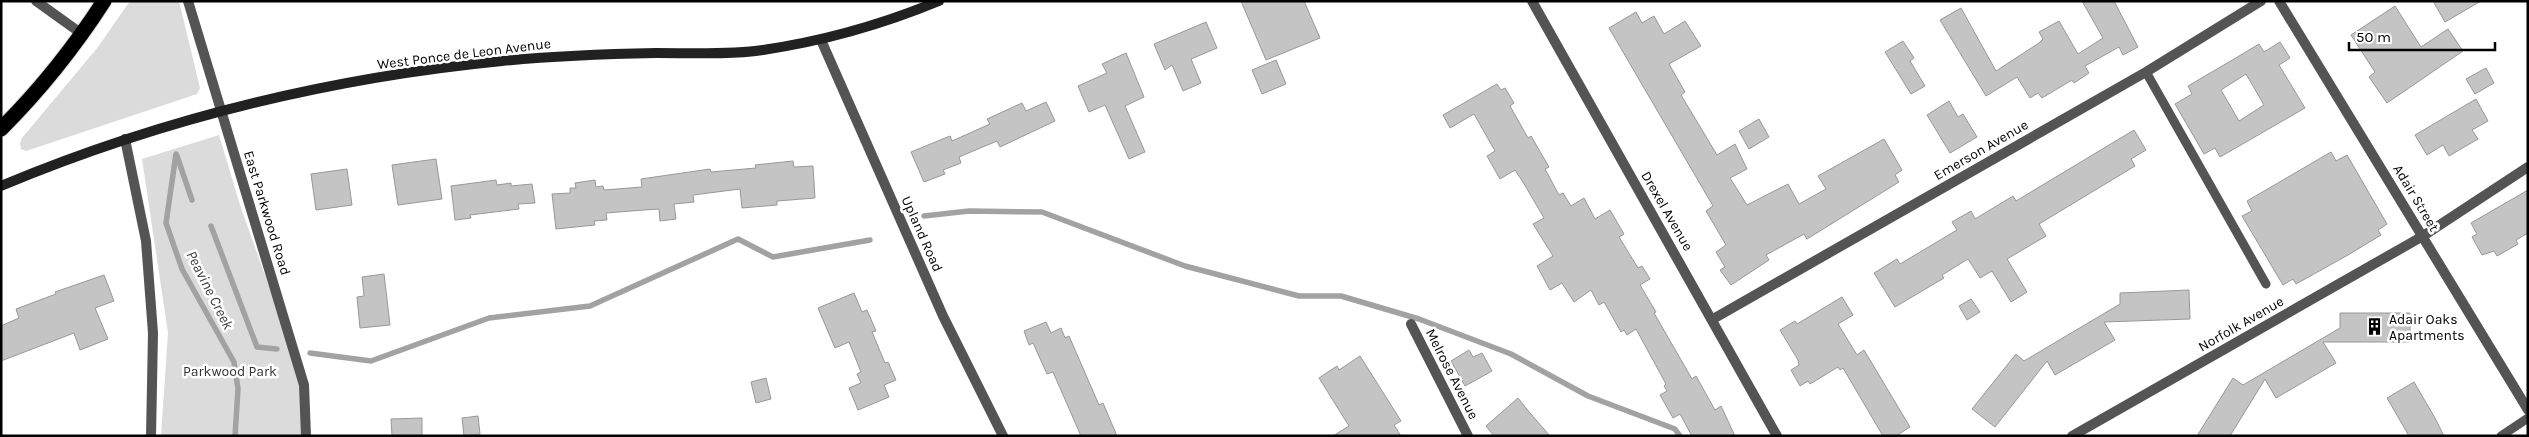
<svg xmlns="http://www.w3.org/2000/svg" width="2529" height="437" viewBox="0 0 2529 437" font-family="Karla,sans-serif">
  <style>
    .green { fill: #dbdbdb }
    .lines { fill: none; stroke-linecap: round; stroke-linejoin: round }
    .stream { stroke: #a2a2a2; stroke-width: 5.5 }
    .building { fill: #c4c4c4; stroke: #989898; fill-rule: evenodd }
    .highway-casing { stroke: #dbdbdb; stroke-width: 17 }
    .lane { stroke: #545454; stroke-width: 9 }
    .street { stroke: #545454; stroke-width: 10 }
    .secondary { stroke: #212121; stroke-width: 10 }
    .highway { stroke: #000; stroke-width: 15 }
    .labels { text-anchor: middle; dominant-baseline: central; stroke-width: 5; stroke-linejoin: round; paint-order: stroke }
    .street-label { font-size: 14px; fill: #000; stroke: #fff }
    .poi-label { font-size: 14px; fill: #000; stroke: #fff; text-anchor: start }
    .park-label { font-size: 14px; fill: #323232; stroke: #fff }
    .water-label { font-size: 15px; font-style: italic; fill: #434343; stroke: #fff }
  </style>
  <rect width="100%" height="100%" fill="#fff"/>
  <g class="green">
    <path d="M 130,1 L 179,1 L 200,88 L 197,94 L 26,151 L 21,149 L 20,143 L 22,138 L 98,47 Z"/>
    <path d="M 219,135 L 240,205 L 304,385 L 306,436 L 161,436 L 168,333 L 142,159 Z"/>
  </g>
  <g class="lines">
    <g class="stream">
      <path d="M 176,154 L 166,223 L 182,269 L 234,362 L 238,389 L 235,436"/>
      <path d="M 177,156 L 192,200"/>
      <path d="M 924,216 L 969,211 L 1042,212 L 1185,266 L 1299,296 L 1341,296 L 1419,319 L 1511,354 L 1588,396 L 1675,429 L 1680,436"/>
      <path d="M 211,226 L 257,347 L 277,349"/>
      <path d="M 310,353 L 371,361 L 489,318 L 590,306 L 738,239 L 773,257 L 870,240"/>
    </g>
  </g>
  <g class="building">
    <path d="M 1241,1 L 1304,1 L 1320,38 L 1266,60 Z"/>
    <path d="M 2082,1 L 2114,1 L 2138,47 L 2123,55 L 2119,47 L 2085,66 L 2089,73 L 2074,83 L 2072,80 L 2042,98 L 2038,93 L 2030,98 L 2017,77 L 1986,96 L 1940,20 L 1961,8 L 1996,71 L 2039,43 L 2043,39 L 2039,32 L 2059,21 L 2078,54 L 2103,38 Z"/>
    <path d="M 2433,1 L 2481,1 L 2445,22 Z"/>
    <path d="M 2395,6 L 2421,47 L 2448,29 L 2463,51 L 2387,103 L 2369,77 L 2375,72 L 2351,35 Z"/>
    <path d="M 1636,12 L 1642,23 L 1654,16 L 1664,34 L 1685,21 L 1701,46 L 1669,64 L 1685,92 L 1681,95 L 1717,155 L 1735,144 L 1747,169 L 1730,178 L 1747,205 L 1788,184 L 1799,204 L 1826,189 L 1818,176 L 1884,139 L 1902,170 L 1895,175 L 1899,182 L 1807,239 L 1804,234 L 1766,255 L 1769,260 L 1731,285 L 1720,270 L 1725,267 L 1716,252 L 1726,245 L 1706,211 L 1713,206 L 1609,28 Z"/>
    <path d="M 1206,22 L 1217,48 L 1191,59 L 1201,83 L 1183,91 L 1172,65 L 1165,70 L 1154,44 Z"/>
    <path d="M 1903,41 L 1914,58 L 1910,61 L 1925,86 L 1911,94 L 1885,52 Z"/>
    <path d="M 2280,42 L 2290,58 L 2279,65 L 2305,108 L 2220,157 L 2215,148 L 2204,154 L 2175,104 L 2192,94 L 2188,86 L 2234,59 L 2259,44 L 2264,52 ZM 2246,74 L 2264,105 L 2239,121 L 2221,90 Z"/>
    <path d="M 1126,53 L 1144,97 L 1125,106 L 1145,152 L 1129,159 L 1105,105 L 1089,112 L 1078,86 L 1107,73 L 1102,64 Z"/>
    <path d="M 1276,60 L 1286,84 L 1262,94 L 1252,70 Z"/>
    <path d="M 2486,68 L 2494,83 L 2475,94 L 2466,79 Z"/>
    <path d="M 1497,84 L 1501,90 L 1505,88 L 1514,103 L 1510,106 L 1528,138 L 1531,136 L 1549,167 L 1545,169 L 1559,195 L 1563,193 L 1571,206 L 1584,198 L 1595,219 L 1610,210 L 1624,234 L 1619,237 L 1638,268 L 1642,266 L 1650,279 L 1640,285 L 1656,312 L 1654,313 L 1692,379 L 1696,376 L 1715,410 L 1721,406 L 1735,436 L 1692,436 L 1680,414 L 1673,418 L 1660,395 L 1667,391 L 1664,386 L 1666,384 L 1636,329 L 1627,335 L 1624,330 L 1621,332 L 1604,302 L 1599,305 L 1591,290 L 1574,302 L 1562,283 L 1550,290 L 1537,266 L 1553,256 L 1533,224 L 1544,218 L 1523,182 L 1515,170 L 1500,179 L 1487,156 L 1495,151 L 1474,114 L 1450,128 L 1443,115 Z"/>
    <path d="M 2476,99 L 2488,121 L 2472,130 L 2478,139 L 2449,156 L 2443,145 L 2427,155 L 2415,135 Z"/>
    <path d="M 1949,101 L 1958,117 L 1963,114 L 1977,137 L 1950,153 L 1927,115 Z"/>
    <path d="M 1046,102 L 1055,121 L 1000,147 L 997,141 L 959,157 L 961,163 L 943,170 L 945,174 L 924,182 L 911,152 L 950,136 L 952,141 L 990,124 L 987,119 L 1022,103 L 1026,111 Z"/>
    <path d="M 1759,119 L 1769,137 L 1749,149 L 1739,131 Z"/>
    <path d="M 2134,130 L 2146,150 L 2131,159 L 2135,166 L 2039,224 L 2046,236 L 2007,259 L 2027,292 L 2011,302 L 1992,271 L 1980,278 L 1968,259 L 1942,275 L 1944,278 L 1895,307 L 1874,273 L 1897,259 L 1900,264 L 1957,230 L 1952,222 L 1971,211 L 1975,219 L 2013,196 L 2016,201 Z"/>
    <path d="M 2331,152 L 2336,161 L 2347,155 L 2387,224 L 2378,230 L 2381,235 L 2348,255 L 2296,284 L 2293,279 L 2283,285 L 2242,216 L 2252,211 L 2247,201 Z"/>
    <path d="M 436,159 L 442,199 L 398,205 L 392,165 Z"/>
    <path d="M 793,161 L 794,167 L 813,166 L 815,198 L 777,201 L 777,205 L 742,208 L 740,189 L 693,195 L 694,202 L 674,204 L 676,219 L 660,221 L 659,209 L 644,210 L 606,213 L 607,220 L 594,221 L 595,225 L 556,229 L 552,194 L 570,193 L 570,188 L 576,188 L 575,183 L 595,180 L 596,187 L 603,186 L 604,190 L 642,187 L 641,179 L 710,169 L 711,172 L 756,168 L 755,165 Z"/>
    <path d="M 347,169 L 352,205 L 316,210 L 311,174 Z"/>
    <path d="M 496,180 L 497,185 L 511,183 L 511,186 L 532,184 L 535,203 L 518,204 L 519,209 L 470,215 L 471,218 L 455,220 L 451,186 Z"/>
    <path d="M 2528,190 L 2528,233 L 2516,240 L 2518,244 L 2497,256 L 2494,251 L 2482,255 L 2472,237 L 2477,234 L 2471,223 Z"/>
    <path d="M 384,274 L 390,325 L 360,328 L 357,297 L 364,296 L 362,277 Z"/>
    <path d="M 104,275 L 114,301 L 95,308 L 108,339 L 80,350 L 74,333 L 1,361 L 1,326 L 19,318 L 16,309 L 56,294 L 55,292 Z"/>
    <path d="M 2189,290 L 2190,319 L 2104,322 L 2115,340 L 2055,375 L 2047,361 L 1995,427 L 1972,409 L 2016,354 L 2024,361 L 2120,304 L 2120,293 Z"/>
    <path d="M 854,293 L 862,312 L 867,310 L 876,331 L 872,332 L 885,363 L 888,362 L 896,380 L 884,385 L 889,397 L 858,410 L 849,388 L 861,383 L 857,374 L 861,372 L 849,342 L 835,348 L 818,308 Z"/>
    <path d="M 1842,297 L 1853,315 L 1838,324 L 1857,355 L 1864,350 L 1910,427 L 1896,436 L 1883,436 L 1843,368 L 1840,370 L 1838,367 L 1810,384 L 1808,381 L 1800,386 L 1791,370 L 1799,365 L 1798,360 L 1780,330 L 1795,321 L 1797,324 Z"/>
    <path d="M 1971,299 L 1980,312 L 1967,320 L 1959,306 Z"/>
    <path d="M 2340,313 L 2410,313 L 2410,342 L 2323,342 L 2336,363 L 2276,398 L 2265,379 L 2230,436 L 2197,436 L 2233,378 L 2243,385 L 2340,328 Z"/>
    <path d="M 1046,322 L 1051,333 L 1061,328 L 1065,338 L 1069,336 L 1099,405 L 1103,403 L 1117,436 L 1081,436 L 1053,372 L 1047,374 L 1033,343 L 1029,345 L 1024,331 Z"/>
    <path d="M 1469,350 L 1473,357 L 1482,353 L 1492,371 L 1465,386 L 1451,361 Z"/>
    <path d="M 1360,356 L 1401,421 L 1394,425 L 1401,436 L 1333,436 L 1349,426 L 1319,378 L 1337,366 L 1339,370 Z"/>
    <path d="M 766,378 L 771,399 L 756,403 L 751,382 Z"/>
    <path d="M 2414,382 L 2435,418 L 2444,436 L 2409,436 L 2387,398 Z"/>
    <path d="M 1518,398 L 1530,413 L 1550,436 L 1494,436 L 1486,426 Z"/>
    <path d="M 478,416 L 480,434 L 464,436 L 462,418 Z"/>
    <path d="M 422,418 L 422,436 L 392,436 L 391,419 Z"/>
  </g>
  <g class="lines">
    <defs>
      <path id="highway" d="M 1,129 C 39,91 75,46 104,1"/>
    </defs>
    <use href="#highway" class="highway-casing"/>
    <g class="lane">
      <path d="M 2146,72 L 2266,284"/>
      <path d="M 2501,436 L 2528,418"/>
    </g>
    <g class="street">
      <path d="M 36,1 L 82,34"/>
      <path d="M 188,1 L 304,385 L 306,436"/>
      <path d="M 1532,1 L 1777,436"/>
      <path d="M 2279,1 L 2528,410"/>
      <path d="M 821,40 L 943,316 L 1003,436"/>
      <path d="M 125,139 L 146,241 L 153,333 L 151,436"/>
      <path d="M 1713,319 L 2146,72 L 2261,1"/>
      <path d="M 1411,324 L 1468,436"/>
      <path d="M 2072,436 L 2423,236 L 2528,167"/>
    </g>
    <path class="secondary" d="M 1,186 C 161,119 329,78 502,61 C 553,56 605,54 656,53 C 691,53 728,55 763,50 C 824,41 881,25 939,1"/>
    <use href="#highway" class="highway"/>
  </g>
  <defs>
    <symbol id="building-bare" viewBox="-9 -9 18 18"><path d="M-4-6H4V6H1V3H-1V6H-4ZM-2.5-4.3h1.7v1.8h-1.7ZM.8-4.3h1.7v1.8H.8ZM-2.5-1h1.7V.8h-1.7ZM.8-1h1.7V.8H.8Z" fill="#000" stroke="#fff" stroke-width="2.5" paint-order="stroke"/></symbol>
  </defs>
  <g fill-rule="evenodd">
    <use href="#building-bare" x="2362" y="314" width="25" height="25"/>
  </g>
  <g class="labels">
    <g class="street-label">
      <text transform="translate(464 54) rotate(-7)">West Ponce de Leon Avenue</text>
      <text transform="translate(1981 150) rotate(-30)">Emerson Avenue</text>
      <text transform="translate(2416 198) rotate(59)">Adair Street</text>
      <text transform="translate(1667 211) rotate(60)">Drexel Avenue</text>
      <text transform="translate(267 213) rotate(73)">East Parkwood Road</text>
      <text transform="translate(922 234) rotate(66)">Upland Road</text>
      <text transform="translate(2241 324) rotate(-30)">Norfolk Avenue</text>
      <text transform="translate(1452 374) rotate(63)">Melrose Avenue</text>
    </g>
    <g class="poi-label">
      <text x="2389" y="319">Adair Oaks<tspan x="2389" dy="16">Apartments</tspan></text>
    </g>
    <g class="park-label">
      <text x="230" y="371">Parkwood Park</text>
    </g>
    <g class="water-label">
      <text transform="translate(210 290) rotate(63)">Peavine Creek</text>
    </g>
  </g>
  <rect width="2529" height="437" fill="none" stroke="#000000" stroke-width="5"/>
  <path d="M2349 42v8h146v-8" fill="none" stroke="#000000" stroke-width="2.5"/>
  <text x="2356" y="42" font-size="15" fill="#000000" stroke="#ffffff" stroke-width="4" paint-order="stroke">50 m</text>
</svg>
